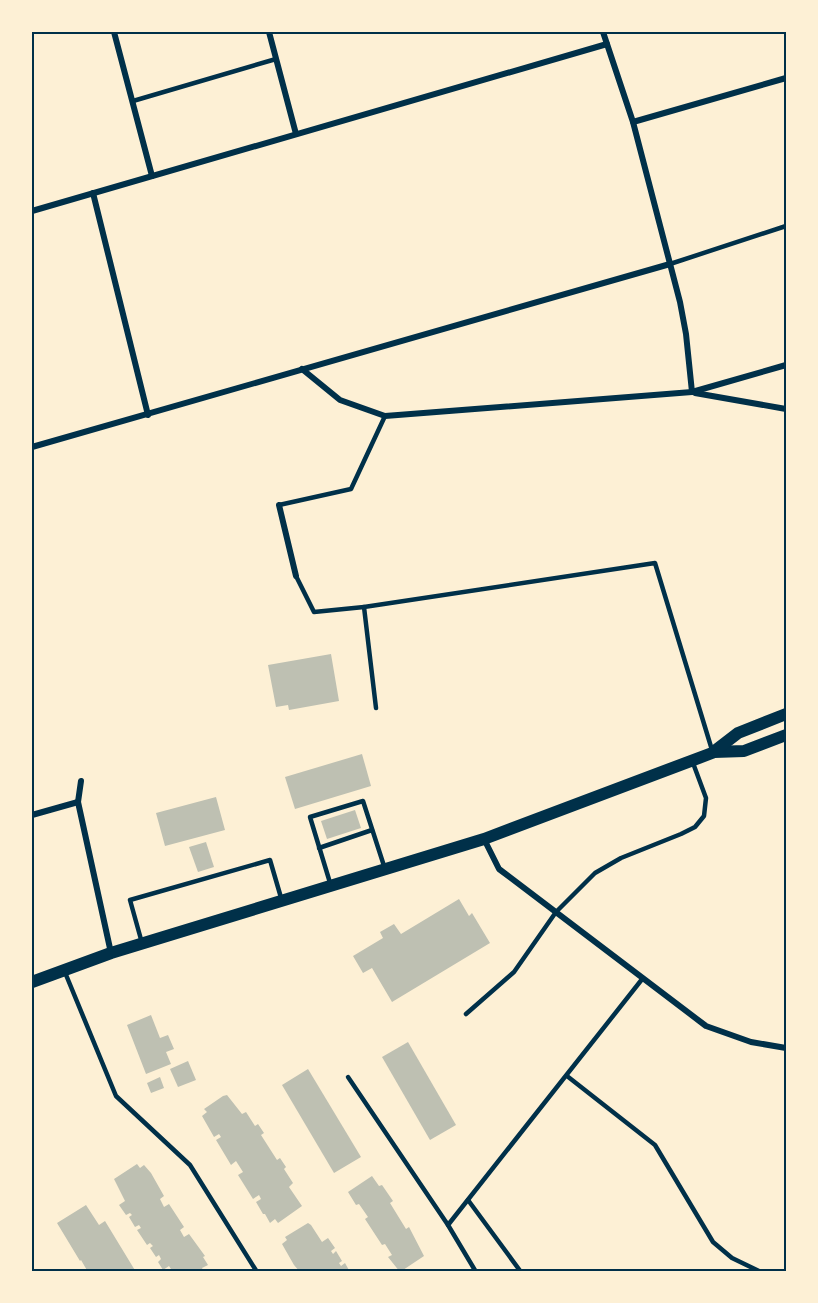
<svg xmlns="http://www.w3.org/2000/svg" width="818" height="1303" viewBox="0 0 818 1303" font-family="'Open Sans',sans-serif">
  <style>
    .building { fill: #bec0b2 }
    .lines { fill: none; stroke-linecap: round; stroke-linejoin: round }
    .service { stroke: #003049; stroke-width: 4.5 }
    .minor { stroke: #003049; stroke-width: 6 }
    .secondary { stroke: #003049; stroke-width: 12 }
    .neatline { fill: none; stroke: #003049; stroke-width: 2 }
  </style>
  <rect width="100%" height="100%" fill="#fdf0d5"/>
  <g class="building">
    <path d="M 331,654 L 339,701 L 289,710 L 288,705 L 276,707 L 268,665 Z"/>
    <path d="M 362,754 L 371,786 L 295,809 L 285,777 Z"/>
    <path d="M 216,797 L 225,830 L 165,846 L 156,813 Z"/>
    <path d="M 355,810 L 361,828 L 327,839 L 321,821 Z"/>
    <path d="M 206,842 L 214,867 L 198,872 L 189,847 Z"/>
    <path d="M 459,899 L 469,916 L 472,913 L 490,943 L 392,1002 L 372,968 L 363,973 L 353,956 L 383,938 L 380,932 L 394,924 L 401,934 Z"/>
    <path d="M 151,1015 L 160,1038 L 168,1035 L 174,1049 L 166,1052 L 171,1064 L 146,1074 L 127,1025 Z"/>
    <path d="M 408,1042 L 456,1125 L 430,1140 L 382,1057 Z"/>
    <path d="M 188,1061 L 196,1080 L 178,1087 L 170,1069 Z"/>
    <path d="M 308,1069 L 361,1157 L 334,1173 L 282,1085 Z"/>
    <path d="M 160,1077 L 164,1088 L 151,1093 L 147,1083 Z"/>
    <path d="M 227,1095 L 242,1114 L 246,1112 L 255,1126 L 258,1124 L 264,1133 L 261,1135 L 277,1160 L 280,1158 L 286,1167 L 284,1169 L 293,1183 L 289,1187 L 302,1206 L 278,1223 L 275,1219 L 270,1223 L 265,1214 L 263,1214 L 256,1202 L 261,1199 L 259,1195 L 253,1199 L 238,1175 L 243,1172 L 236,1161 L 231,1165 L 216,1140 L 221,1137 L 219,1134 L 214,1137 L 202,1116 L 207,1112 L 204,1109 L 223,1096 Z"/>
    <path d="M 137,1164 L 140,1168 L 144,1165 L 151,1173 L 164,1196 L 160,1199 L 164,1207 L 169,1204 L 184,1227 L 180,1230 L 184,1237 L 189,1234 L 205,1256 L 203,1257 L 208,1265 L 202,1268 L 204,1272 L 173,1272 L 169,1266 L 163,1270 L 158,1262 L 161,1259 L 159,1255 L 156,1257 L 150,1248 L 153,1246 L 150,1243 L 147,1245 L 137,1230 L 141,1228 L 139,1225 L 135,1227 L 129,1217 L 132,1215 L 130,1213 L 126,1215 L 119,1205 L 125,1201 L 114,1179 Z"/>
    <path d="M 372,1176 L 379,1186 L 382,1185 L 393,1201 L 390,1203 L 406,1229 L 409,1227 L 424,1256 L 400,1272 L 388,1257 L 392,1255 L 385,1244 L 382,1245 L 365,1219 L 368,1217 L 359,1204 L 356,1205 L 348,1192 Z"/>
    <path d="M 86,1205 L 99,1225 L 105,1221 L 136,1272 L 88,1272 L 81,1260 L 80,1261 L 57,1223 Z"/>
    <path d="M 308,1223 L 311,1225 L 322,1242 L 328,1238 L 335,1248 L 331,1251 L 333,1254 L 336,1251 L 342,1261 L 339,1263 L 341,1266 L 345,1263 L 350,1272 L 300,1272 L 294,1265 L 282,1244 L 287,1240 L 285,1237 Z"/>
  </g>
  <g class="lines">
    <g class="service">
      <path d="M 133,101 L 276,59"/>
      <path d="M 670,264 L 786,226"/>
      <path d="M 279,505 L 351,489 L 385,416"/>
      <path d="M 296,576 L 314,612 L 364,607"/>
      <path d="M 376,708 L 364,607 L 655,563 L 712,750"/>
      <path d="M 319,848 L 372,830"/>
      <path d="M 331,886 L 310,817 L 363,801 L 385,869"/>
      <path d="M 142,943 L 130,900 L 270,860 L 282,901"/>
      <path d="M 64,970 L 116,1096 L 190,1165 L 257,1272"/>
      <path d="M 466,1014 L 514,972 L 556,912 L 595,873 L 621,858 L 681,834 L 695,827 L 704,816 L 706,798 L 693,763"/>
      <path d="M 567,1076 L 655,1145 L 713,1242 L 732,1258 L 761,1272"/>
      <path d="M 348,1077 L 448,1225"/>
      <path d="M 468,1200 L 521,1272"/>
      <path d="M 476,1272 L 448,1225 L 643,978"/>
    </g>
    <g class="minor">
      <path d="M 114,32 L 152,176"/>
      <path d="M 269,32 L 296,134"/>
      <path d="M 603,32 L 633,122 L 680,302 L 686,334 L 692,392"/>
      <path d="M 633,122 L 786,78"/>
      <path d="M 93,193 L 148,415"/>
      <path d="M 32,211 L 607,44"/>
      <path d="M 302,369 L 340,400 L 385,416 L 692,392 L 786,365"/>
      <path d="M 695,393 L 786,409"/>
      <path d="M 32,447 L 670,264"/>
      <path d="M 279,505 L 296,576"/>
      <path d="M 81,781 L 78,802 L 111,953"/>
      <path d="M 32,815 L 78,802"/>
      <path d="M 484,839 L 499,869 L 706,1026 L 751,1042 L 786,1048"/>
    </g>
    <g class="secondary">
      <path d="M 714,752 L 744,751 L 786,735"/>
      <path d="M 32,982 L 111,953 L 484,839 L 712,753 L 738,733 L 786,714"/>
    </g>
  </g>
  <rect width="818" height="1303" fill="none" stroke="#fdf0d5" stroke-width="66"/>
  <rect x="33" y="33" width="752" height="1237" class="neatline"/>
</svg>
